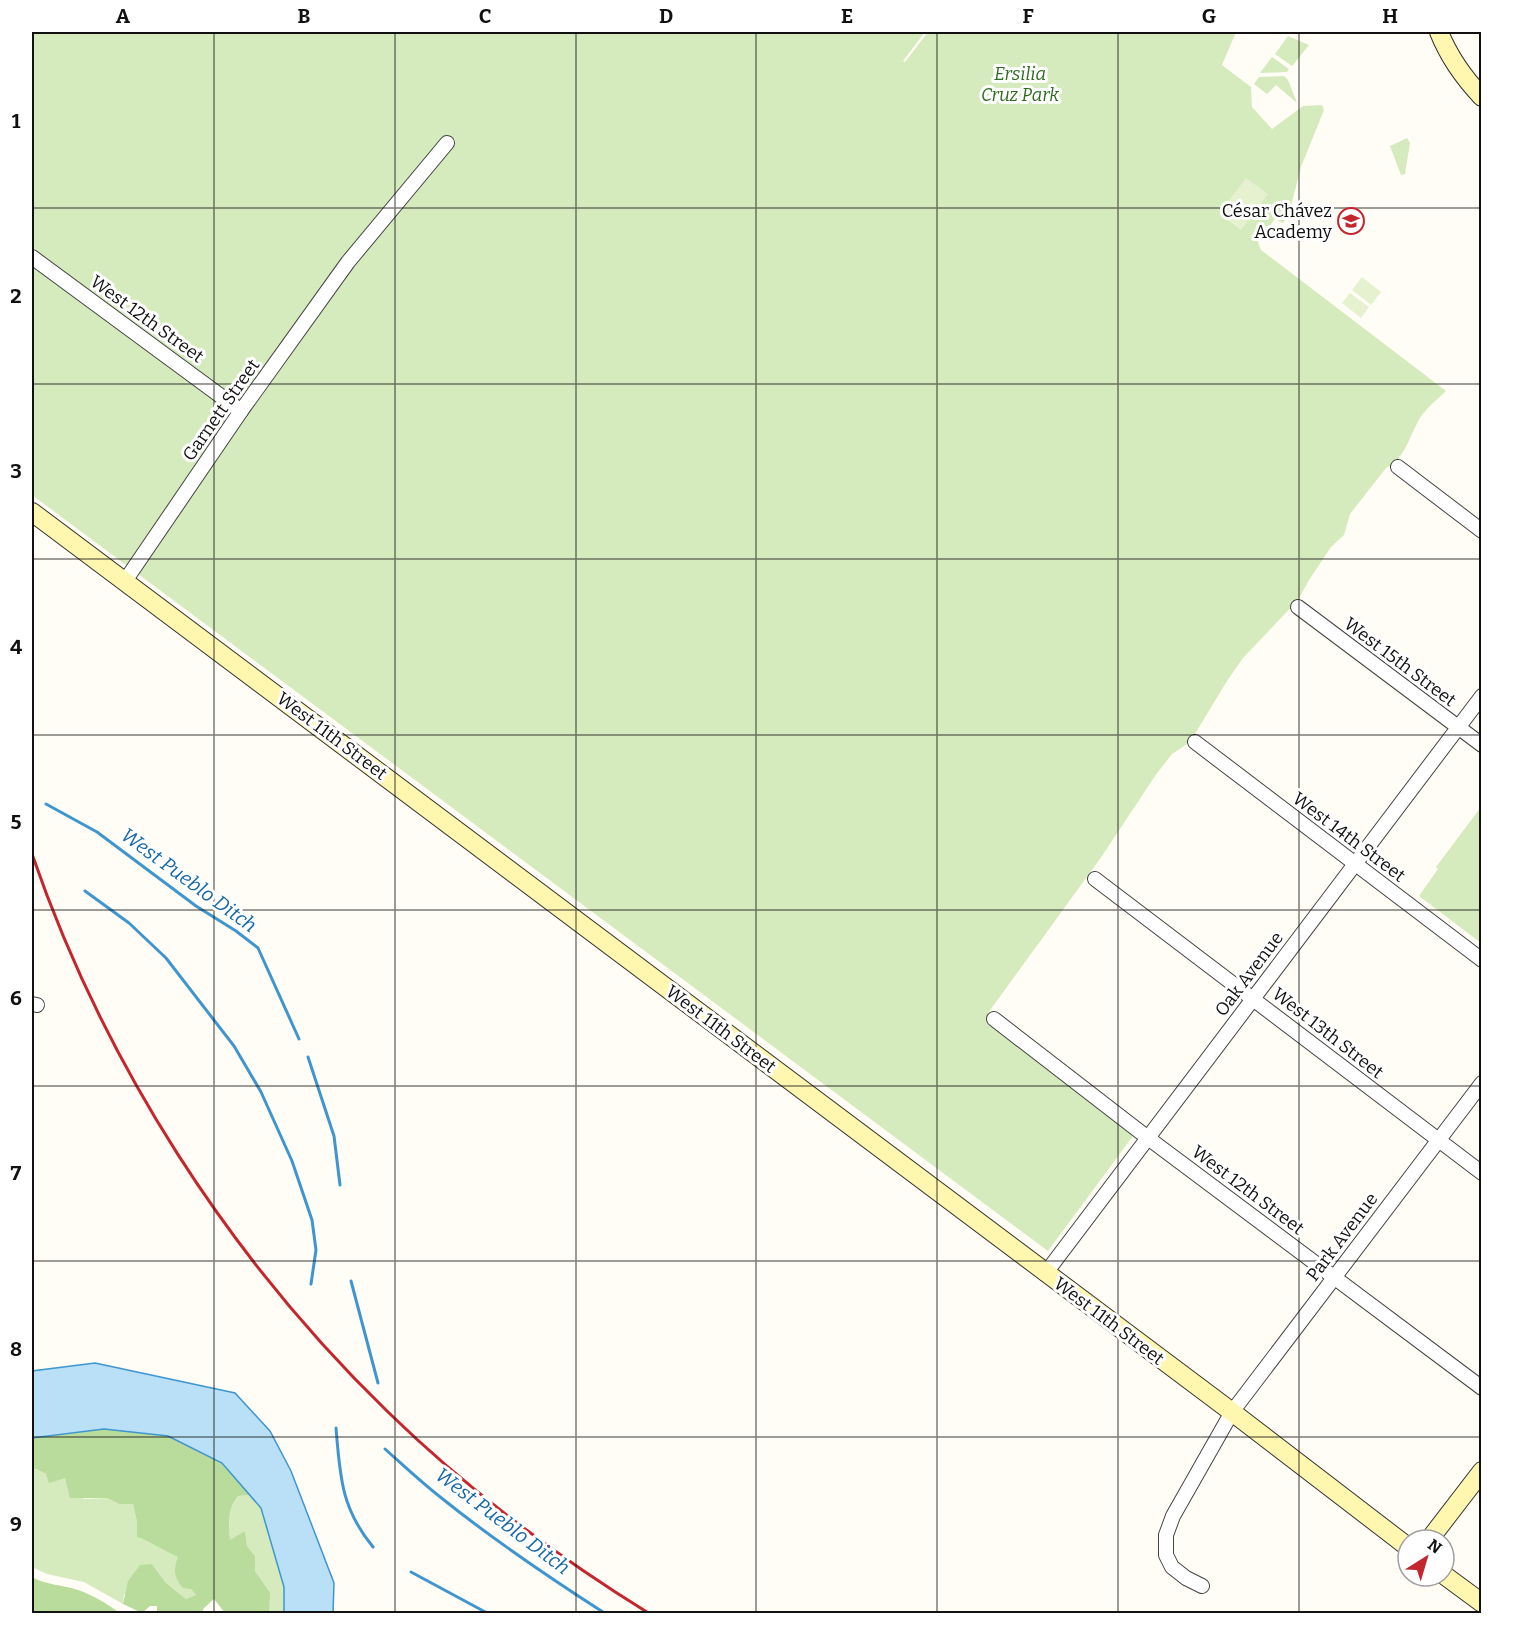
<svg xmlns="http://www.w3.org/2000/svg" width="1513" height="1645" viewBox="0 0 1513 1645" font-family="Bitter,serif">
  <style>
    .green { fill: #d5ebbd }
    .forest { fill: #b9dc9c }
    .pitch { fill: #e6f2cf }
    .water { fill: #b9e0f7; stroke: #3f96cf; stroke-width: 1.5 }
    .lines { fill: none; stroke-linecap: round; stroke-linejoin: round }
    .stream { stroke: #3f96cf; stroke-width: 3 }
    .street-casing { stroke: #444; stroke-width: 16 }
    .secondary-casing { stroke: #333; stroke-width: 20 }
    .street { stroke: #fff; stroke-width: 14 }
    .secondary { stroke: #fff6b0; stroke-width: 18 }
    .rail { stroke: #c4262e; stroke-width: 3 }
    .grid { fill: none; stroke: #111; stroke-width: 1.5; stroke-opacity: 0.55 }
    .labels { text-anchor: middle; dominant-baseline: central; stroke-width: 6; stroke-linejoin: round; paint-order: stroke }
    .park-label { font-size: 18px; font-style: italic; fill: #2f6b1f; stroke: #fff }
    .poi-label { font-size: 18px; fill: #111; stroke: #fff; text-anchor: end }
    .street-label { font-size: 18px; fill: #111; stroke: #fff }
    .water-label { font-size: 20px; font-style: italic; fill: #1768a6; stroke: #fff }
    .neatline { fill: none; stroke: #111; stroke-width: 2 }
    .grid-label { font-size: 20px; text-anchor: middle; font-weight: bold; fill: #111 }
  </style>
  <rect width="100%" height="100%" fill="#fffdf5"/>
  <g class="green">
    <path d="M 32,32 L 925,32 L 903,61 L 905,62 L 928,32 L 1236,32 L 1222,65 L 1251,87 L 1252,107 L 1272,129 L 1303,106 L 1322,105 L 1324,110 L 1301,167 L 1289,214 L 1283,223 L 1275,219 L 1258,242 L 1261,250 L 1446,391 C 1437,400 1427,407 1420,418 C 1409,436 1406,458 1386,468 L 1350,514 L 1344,535 L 1331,547 L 1309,580 L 1298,600 L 1243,658 L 1227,681 L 1190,742 L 1172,754 L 1155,776 L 1102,856 L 988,1013 L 990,1024 L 1133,1136 L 1048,1251 L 32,495 Z"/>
    <path d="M 1288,36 L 1309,45 L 1292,66 L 1275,54 Z"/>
    <path d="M 1272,57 L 1289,69 L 1287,72 L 1260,73 Z"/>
    <path d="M 1284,76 L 1288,80 L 1297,103 L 1276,85 L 1267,94 L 1254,84 L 1259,77 Z"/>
    <path d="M 1407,138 L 1410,143 L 1405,174 L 1401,175 L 1390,146 Z"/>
    <path d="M 1481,807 L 1481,943 L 1419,896 L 1438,869 L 1436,867 Z"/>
    <path d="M 32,1467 L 46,1474 L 65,1477 L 84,1499 L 107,1498 L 119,1504 L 133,1504 L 137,1522 L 137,1537 C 152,1542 163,1551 178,1557 L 191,1589 L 196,1595 L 186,1599 L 166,1583 L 152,1564 L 124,1595 L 123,1604 L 84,1582 L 47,1574 L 32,1567 Z"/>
    <path d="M 250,1495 L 261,1508 L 284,1587 L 284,1613 L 269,1613 L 269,1593 L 255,1571 L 255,1556 L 247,1546 L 245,1531 L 230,1541 C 229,1524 227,1509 238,1496 Z"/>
  </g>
  <g class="forest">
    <path d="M 104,1429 L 168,1436 L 222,1463 L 250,1495 L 238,1496 C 227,1509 229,1524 230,1540 L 245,1531 L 247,1546 L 255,1556 L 255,1571 L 270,1593 L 269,1613 L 225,1613 L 214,1599 L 204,1608 L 201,1613 L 157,1613 L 157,1606 L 150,1606 L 142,1613 L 123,1604 L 128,1581 L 140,1565 L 152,1564 L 166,1583 L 186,1599 L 196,1595 L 191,1589 L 183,1588 C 174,1578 173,1569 178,1557 C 163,1551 152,1542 137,1537 L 137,1522 L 133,1504 L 119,1504 L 107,1498 L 70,1498 L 65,1478 L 49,1483 L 46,1474 L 32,1467 L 32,1438 Z"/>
    <path d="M 32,1577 C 46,1585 63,1585 78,1590 C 93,1595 107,1604 120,1613 L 32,1613 Z"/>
  </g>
  <g class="pitch">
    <path d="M 1246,178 L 1268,194 L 1241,230 L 1219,214 Z"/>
    <path d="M 1362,277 L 1381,292 L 1371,305 L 1352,290 Z"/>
    <path d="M 1350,293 L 1369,307 L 1361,318 L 1342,303 Z"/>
  </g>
  <path class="water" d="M 95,1363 L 235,1393 L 270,1431 L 291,1471 L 334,1583 L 333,1613 L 284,1613 L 284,1587 L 261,1508 L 222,1463 L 168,1436 L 104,1429 L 32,1438 L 32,1371 Z"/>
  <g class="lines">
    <g class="stream">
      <path d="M 46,804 L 97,832 L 196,906 L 236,931 L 258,948 L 299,1039"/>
      <path d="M 85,891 L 129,923 L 166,958 L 234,1046 L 261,1092 L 292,1161 L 312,1220 L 316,1250 L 311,1284"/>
      <path d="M 308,1057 L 334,1136 L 340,1185"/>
      <path d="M 351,1281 L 378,1383"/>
      <path d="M 336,1428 C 340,1476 341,1508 373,1547"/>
      <path d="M 385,1449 C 404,1466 423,1484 444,1500 C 495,1541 550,1578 606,1614"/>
      <path d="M 411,1572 L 489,1614"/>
    </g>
    <defs>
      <g id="street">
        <path d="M 32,257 L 241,411"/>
        <path d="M 1398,467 L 1482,531"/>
        <path d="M 125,581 L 241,411 L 348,262 L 447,143"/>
        <path d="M 1298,607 L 1482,745"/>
        <path d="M 1195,742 L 1482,960"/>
        <path d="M 1095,879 L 1482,1173"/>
        <path d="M 32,1004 L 37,1005"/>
        <path d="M 994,1019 L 1148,1138 L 1482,1388"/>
        <path d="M 1045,1274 L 1482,696"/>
        <path d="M 1202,1586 L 1186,1578 L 1172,1567 L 1166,1555 L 1166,1535 L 1173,1516 L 1232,1412 L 1482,1083"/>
      </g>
      <g id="secondary">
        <path d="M 1439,32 C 1449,57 1463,77 1482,97"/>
        <path d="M 32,512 L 1232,1412 L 1408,1547"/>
        <path d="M 1429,1540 L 1482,1471"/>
        <path d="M 1444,1575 L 1482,1603"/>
      </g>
    </defs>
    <use href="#street" class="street-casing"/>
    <use href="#secondary" class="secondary-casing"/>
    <use href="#street" class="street"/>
    <use href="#secondary" class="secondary"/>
    <path class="rail" d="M 32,854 C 104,1063 229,1258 388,1412 C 467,1489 556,1556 650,1614"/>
  </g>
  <path class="grid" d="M 214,32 L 214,1614M 395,32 L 395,1614M 576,32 L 576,1614M 756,32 L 756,1614M 937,32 L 937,1614M 1118,32 L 1118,1614M 1299,32 L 1299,1614M 32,208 L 1482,208M 32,384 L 1482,384M 32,559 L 1482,559M 32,735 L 1482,735M 32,910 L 1482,910M 32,1086 L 1482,1086M 32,1261 L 1482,1261M 32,1437 L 1482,1437"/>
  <defs>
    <symbol id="school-ring" viewBox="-11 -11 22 22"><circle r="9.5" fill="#fff" stroke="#c4262e" stroke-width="1.5"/><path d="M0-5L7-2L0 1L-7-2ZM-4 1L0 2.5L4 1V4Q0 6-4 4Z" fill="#c4262e"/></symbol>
  </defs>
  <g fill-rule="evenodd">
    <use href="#school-ring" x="1336" y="206" width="30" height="30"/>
  </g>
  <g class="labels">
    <g class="park-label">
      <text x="1020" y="74">Ersilia<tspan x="1020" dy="21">Cruz Park</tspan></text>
    </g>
    <g class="poi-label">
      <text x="1332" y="211">César Chávez<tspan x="1332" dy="21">Academy</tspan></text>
    </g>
    <g class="street-label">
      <text transform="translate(147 319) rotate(36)">West 12th Street</text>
      <text transform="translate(221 410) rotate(-55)">Garnett Street</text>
      <text transform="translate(1400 662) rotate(37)">West 15th Street</text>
      <text transform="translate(332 736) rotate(37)">West 11th Street</text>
      <text transform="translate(1349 837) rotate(37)">West 14th Street</text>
      <text transform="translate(1249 974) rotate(-53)">Oak Avenue</text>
      <text transform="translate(721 1029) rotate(37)">West 11th Street</text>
      <text transform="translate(1328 1033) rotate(38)">West 13th Street</text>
      <text transform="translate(1248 1190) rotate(37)">West 12th Street</text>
      <text transform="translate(1342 1237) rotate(-53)">Park Avenue</text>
      <text transform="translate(1109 1321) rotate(37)">West 11th Street</text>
    </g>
    <g class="water-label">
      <text transform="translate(189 880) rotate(36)">West Pueblo Ditch</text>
      <text transform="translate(503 1521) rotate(37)">West Pueblo Ditch</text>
    </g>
  </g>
  <rect width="1513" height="1645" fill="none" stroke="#ffffff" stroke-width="66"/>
  <g transform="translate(1426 1558) rotate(37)"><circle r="28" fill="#ffffff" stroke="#a0a0a0" stroke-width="1.5"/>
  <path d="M0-4.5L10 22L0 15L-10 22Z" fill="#c4262e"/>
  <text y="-9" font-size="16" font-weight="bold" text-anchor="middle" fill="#111111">N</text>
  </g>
  <rect x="33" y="33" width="1447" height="1579" class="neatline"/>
  <g class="grid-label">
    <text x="123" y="23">A</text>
    <text x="304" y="23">B</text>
    <text x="485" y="23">C</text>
    <text x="666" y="23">D</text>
    <text x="847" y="23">E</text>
    <text x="1028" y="23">F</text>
    <text x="1209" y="23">G</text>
    <text x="1390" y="23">H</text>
    <text x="16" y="128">1</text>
    <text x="16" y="303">2</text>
    <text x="16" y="478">3</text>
    <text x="16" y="654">4</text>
    <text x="16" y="829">5</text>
    <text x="16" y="1005">6</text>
    <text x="16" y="1180">7</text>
    <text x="16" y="1356">8</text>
    <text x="16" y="1531">9</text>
  </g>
</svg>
